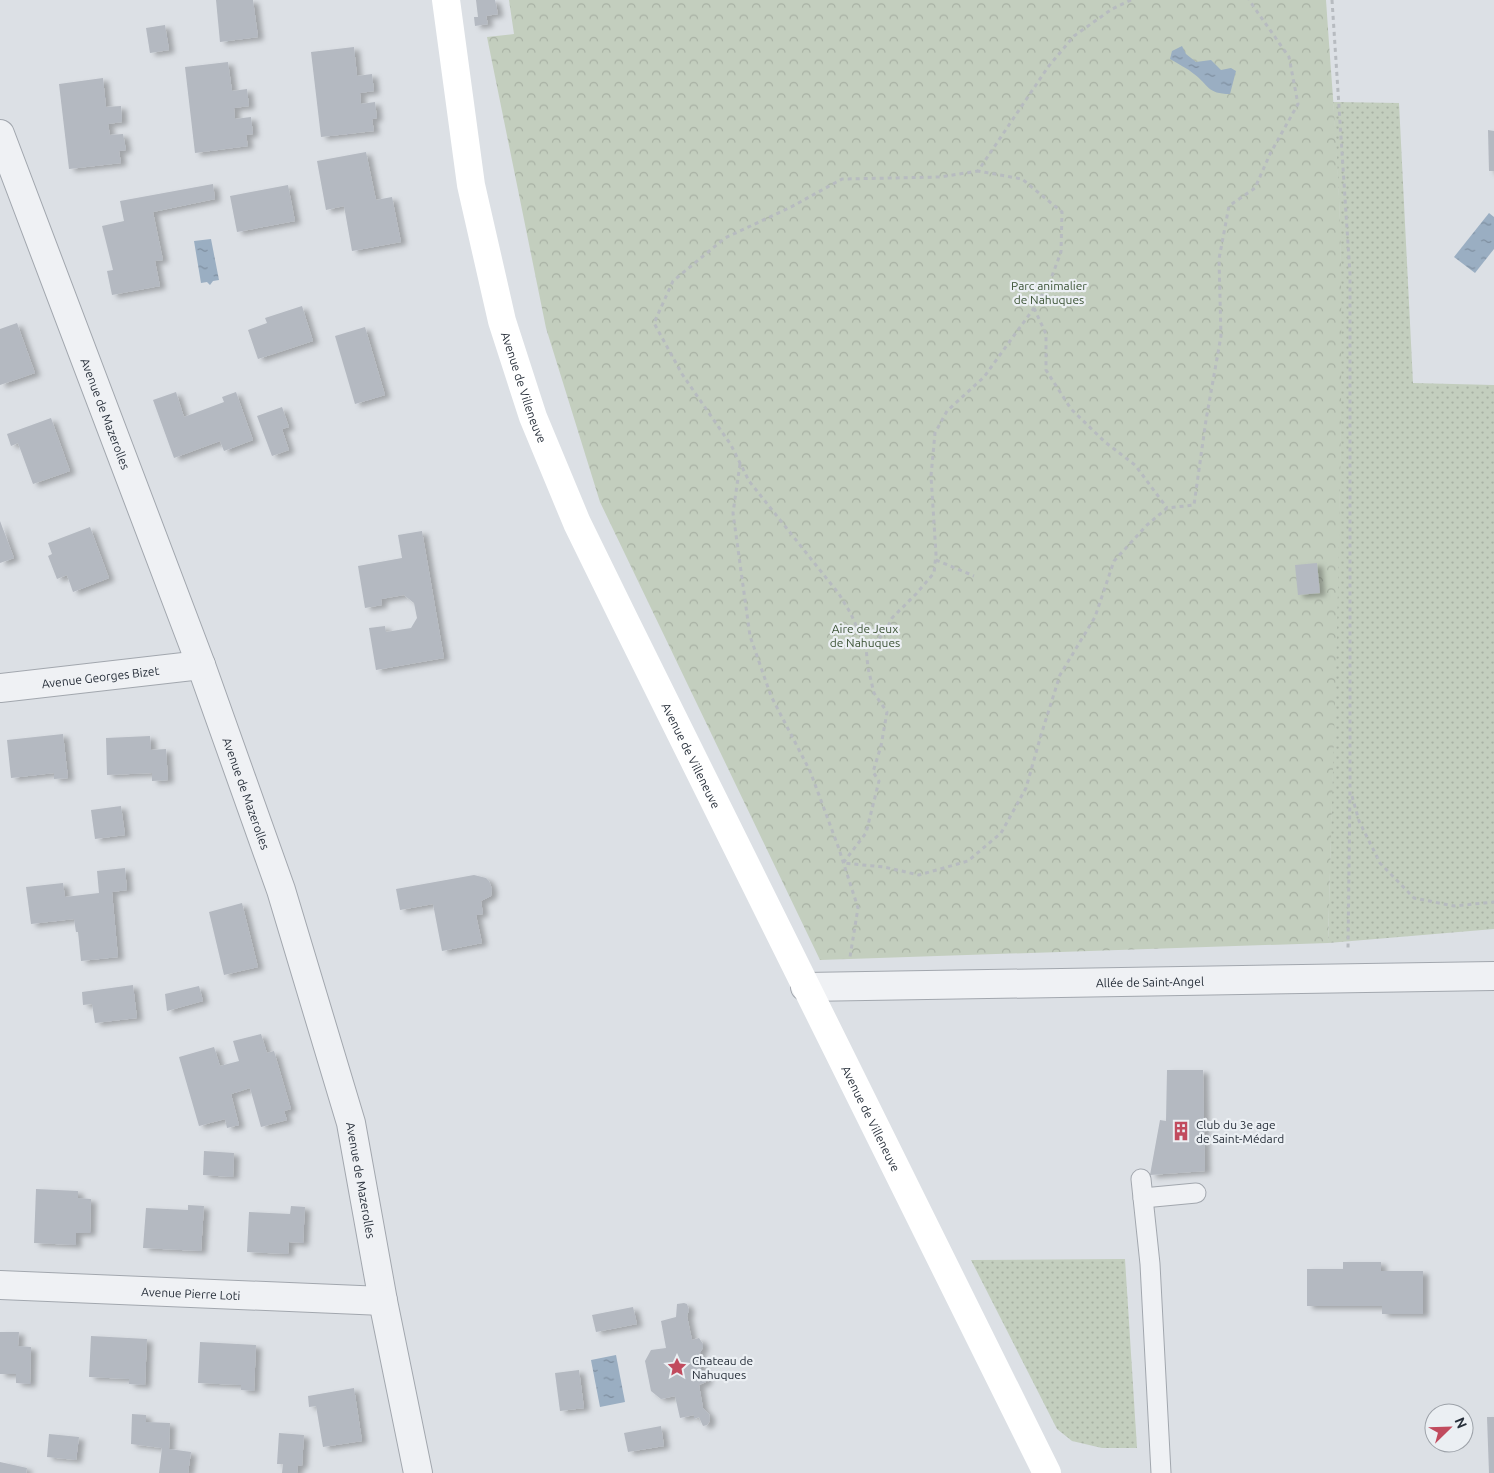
<svg xmlns="http://www.w3.org/2000/svg" width="1494" height="1473" viewBox="0 0 1494 1473" font-family="Ubuntu,sans-serif">
  <style>
    .grass { fill: url(#grass-dots) }
    .forest { fill: url(#forest-crowns) }
    .water { fill: url(#water-ripples) }
    .building { fill: #b4b9c1; filter: url(#shadow) }
    .lines { fill: none; stroke-linecap: round; stroke-linejoin: round }
    .lane-casing { stroke: #a2a7ae; stroke-width: 21 }
    .street-casing { stroke: #a2a7ae; stroke-width: 30 }
    .path { stroke: #b7bbc0; stroke-width: 3; stroke-dasharray: 4 4; stroke-linecap: butt }
    .lane { stroke: #eff1f4; stroke-width: 19 }
    .street { stroke: #eff1f4; stroke-width: 28 }
    .secondary { stroke: #fff; stroke-width: 28 }
    .labels { text-anchor: middle; dominant-baseline: central; stroke-width: 4.5; stroke-linejoin: round; paint-order: stroke }
    .park-label { font-size: 12px; fill: #3c5436; stroke: #ebeff3 }
    .street-label { font-size: 12px; fill: #272f3a; stroke: #ebeff3 }
    .poi-label { font-size: 12px; fill: #272f3a; stroke: #ebeff3; text-anchor: start }
  </style>
  <defs>
    <pattern id="grass-dots" width="8" height="8" patternUnits="userSpaceOnUse" patternTransform="scale(1.25)"><rect width="8" height="8" fill="#c3cebe"/><path d="M2 2h.1M6 6h.1" fill="none" stroke="#a8b1a4" stroke-width="1.8" stroke-linecap="round"/></pattern>
    <pattern id="forest-crowns" width="20" height="18" patternUnits="userSpaceOnUse" patternTransform="scale(1.25)"><rect width="20" height="18" fill="#c3cebe"/><path d="M2 6a3 3 0 1 1 6 0M12 15a3 3 0 1 1 6 0" fill="none" stroke="#a8b1a4"/></pattern>
    <pattern id="water-ripples" width="26" height="14" patternUnits="userSpaceOnUse" patternTransform="scale(1.25)"><rect width="26" height="14" fill="#9aaec2"/><path d="M2 4q2-2 4 0t4 0M15 11q2-2 4 0t4 0" fill="none" stroke="#7e8e9f"/></pattern>
    <filter id="shadow"><feDropShadow dx="5.5" dy="3" stdDeviation="2.5" flood-color="#0004"/></filter>
  </defs>
  <rect width="100%" height="100%" fill="#dce0e5"/>
  <g class="grass">
    <path d="M 1333,102 L 1399,103 L 1413,383 L 1494,385 L 1494,929 L 1328,943 L 1340,473 L 1341,273 L 1339,201 Z"/>
    <path d="M 1125,1259 L 1137,1448 L 1102,1448 L 1072,1441 L 1057,1429 L 971,1260 Z"/>
  </g>
  <path class="forest" d="M 509,0 L 1326,0 C 1332,91 1341,183 1341,275 C 1343,497 1334,720 1328,943 L 820,960 L 600,502 L 546,328 L 487,37 L 514,34 Z"/>
  <g class="water">
    <path d="M 1182,46 L 1186,54 L 1196,62 L 1211,60 L 1221,70 L 1231,68 L 1236,71 L 1230,94 C 1207,94 1209,85 1194,74 C 1187,68 1178,64 1170,59 L 1172,51 Z"/>
    <path d="M 1489,213 L 1494,217 L 1494,249 L 1475,273 L 1454,257 Z"/>
    <path d="M 211,239 L 219,280 L 213,281 L 210,285 L 207,282 L 201,283 L 194,241 Z"/>
    <path d="M 616,1355 L 625,1402 L 600,1407 L 591,1360 Z"/>
  </g>
  <g class="building">
    <path d="M 216,0 L 253,0 L 258,37 L 220,42 Z"/>
    <path d="M 476,0 L 495,0 L 498,14 L 486,16 L 488,24 L 475,26 L 474,17 L 478,17 Z"/>
    <path d="M 165,25 L 169,50 L 150,53 L 146,28 Z"/>
    <path d="M 354,47 L 357,76 L 372,74 L 374,91 L 360,93 L 361,104 L 375,102 L 377,118 L 372,119 L 374,131 L 321,137 L 311,52 Z"/>
    <path d="M 228,62 L 232,91 L 247,89 L 249,106 L 234,108 L 235,119 L 251,117 L 253,134 L 246,135 L 248,146 L 195,153 L 185,67 Z"/>
    <path d="M 103,78 L 106,107 L 121,106 L 122,122 L 108,124 L 110,135 L 123,134 L 126,150 L 119,151 L 121,163 L 69,169 L 59,84 Z"/>
    <path d="M 1488,130 L 1494,131 L 1494,171 L 1489,171 Z"/>
    <path d="M 366,152 L 376,200 L 392,197 L 401,242 L 352,251 L 344,206 L 326,210 L 317,161 Z"/>
    <path d="M 213,184 L 215,199 L 153,212 L 163,260 L 155,261 L 160,286 L 112,295 L 107,271 L 113,270 L 102,226 L 124,221 L 120,201 Z"/>
    <path d="M 288,185 L 295,221 L 237,232 L 230,196 Z"/>
    <path d="M 302,306 L 313,341 L 258,359 L 248,330 L 267,323 L 265,318 Z"/>
    <path d="M 17,323 L 35,373 L 0,385 L 0,329 Z"/>
    <path d="M 365,327 L 385,395 L 355,404 L 335,336 Z"/>
    <path d="M 176,392 L 184,417 L 224,402 L 222,397 L 236,392 L 253,440 L 224,451 L 220,441 L 174,458 L 153,400 Z"/>
    <path d="M 282,407 L 289,427 L 282,429 L 289,450 L 272,456 L 257,416 Z"/>
    <path d="M 51,418 L 70,471 L 33,484 L 18,443 L 11,446 L 7,434 Z"/>
    <path d="M 0,521 L 14,558 L 0,563 Z"/>
    <path d="M 90,527 L 109,578 L 73,592 L 67,575 L 57,579 L 48,556 L 52,554 L 48,543 Z"/>
    <path d="M 422,531 L 444,658 L 376,670 L 369,628 L 385,626 L 386,632 L 411,628 L 417,618 L 414,603 L 404,595 L 381,599 L 382,605 L 365,608 L 358,566 L 402,558 L 398,535 Z"/>
    <path d="M 1317,563 L 1320,593 L 1298,595 L 1295,565 Z"/>
    <path d="M 63,734 L 68,778 L 54,779 L 54,773 L 11,778 L 7,740 Z"/>
    <path d="M 150,736 L 151,750 L 166,749 L 168,780 L 152,781 L 152,773 L 107,775 L 106,738 Z"/>
    <path d="M 121,806 L 125,835 L 95,839 L 91,810 Z"/>
    <path d="M 125,868 L 127,890 L 112,892 L 118,957 L 81,961 L 78,932 L 76,932 L 74,919 L 31,924 L 26,887 L 63,883 L 65,897 L 99,893 L 97,871 Z"/>
    <path d="M 474,875 L 486,878 L 489,881 L 492,889 L 491,896 L 481,901 L 483,914 L 476,915 L 482,943 L 442,951 L 433,904 L 400,910 L 396,889 Z"/>
    <path d="M 242,903 L 258,967 L 224,975 L 209,912 Z"/>
    <path d="M 133,985 L 137,1018 L 95,1023 L 92,1004 L 83,1005 L 82,992 Z"/>
    <path d="M 199,986 L 203,1001 L 167,1011 L 165,994 Z"/>
    <path d="M 261,1034 L 267,1053 L 274,1051 L 291,1109 L 284,1111 L 287,1120 L 261,1127 L 250,1088 L 231,1094 L 239,1125 L 227,1128 L 225,1119 L 199,1126 L 179,1057 L 214,1047 L 220,1066 L 239,1061 L 233,1041 Z"/>
    <path d="M 1167,1070 L 1203,1070 L 1205,1171 L 1150,1175 L 1160,1120 L 1166,1121 Z"/>
    <path d="M 204,1151 L 234,1153 L 233,1177 L 203,1175 Z"/>
    <path d="M 36,1189 L 78,1191 L 78,1198 L 91,1199 L 90,1233 L 76,1233 L 76,1245 L 34,1243 Z"/>
    <path d="M 188,1205 L 204,1206 L 201,1251 L 143,1248 L 146,1208 L 188,1210 Z"/>
    <path d="M 291,1206 L 305,1207 L 303,1243 L 289,1242 L 288,1254 L 247,1252 L 249,1212 L 290,1214 Z"/>
    <path d="M 1343,1262 L 1381,1262 L 1381,1271 L 1423,1271 L 1423,1314 L 1382,1314 L 1382,1306 L 1307,1306 L 1307,1269 L 1343,1269 Z"/>
    <path d="M 684,1303 L 687,1304 L 689,1310 L 687,1316 L 692,1340 L 699,1338 L 703,1344 L 703,1348 L 700,1352 L 701,1370 L 706,1371 L 707,1376 L 706,1382 L 699,1385 L 703,1408 L 709,1414 L 710,1421 L 707,1425 L 703,1426 L 699,1417 L 694,1419 L 694,1415 L 680,1418 L 675,1396 L 661,1399 L 651,1391 L 645,1361 L 651,1350 L 666,1348 L 661,1321 L 676,1317 L 677,1304 Z"/>
    <path d="M 633,1307 L 637,1324 L 596,1332 L 592,1315 Z"/>
    <path d="M 0,1332 L 19,1332 L 18,1346 L 31,1347 L 30,1384 L 16,1383 L 16,1374 L 0,1374 Z"/>
    <path d="M 91,1336 L 147,1339 L 145,1385 L 129,1384 L 129,1379 L 89,1377 Z"/>
    <path d="M 200,1342 L 256,1345 L 254,1391 L 241,1390 L 241,1385 L 198,1383 Z"/>
    <path d="M 579,1370 L 584,1408 L 560,1411 L 555,1373 Z"/>
    <path d="M 354,1388 L 362,1441 L 323,1447 L 316,1406 L 309,1407 L 308,1396 Z"/>
    <path d="M 132,1414 L 146,1415 L 146,1422 L 170,1423 L 169,1449 L 191,1452 L 188,1473 L 159,1473 L 162,1448 L 131,1444 Z"/>
    <path d="M 1487,1417 L 1494,1417 L 1494,1473 L 1489,1473 Z"/>
    <path d="M 661,1426 L 664,1446 L 628,1452 L 624,1433 Z"/>
    <path d="M 279,1433 L 304,1435 L 302,1466 L 298,1465 L 297,1473 L 282,1473 L 283,1464 L 277,1464 Z"/>
    <path d="M 49,1434 L 79,1437 L 76,1460 L 47,1457 Z"/>
    <path d="M 0,1462 L 27,1468 L 26,1473 L 0,1473 Z"/>
  </g>
  <g class="lines">
    <defs>
      <g id="lane">
        <path d="M 1141,1179 L 1150,1264 L 1161,1473"/>
        <path d="M 1143,1198 L 1196,1193"/>
      </g>
      <g id="street">
        <path id="s1" d="M 0,134 L 201,665 L 281,890 L 351,1123 L 383,1301 L 418,1473"/>
        <path id="s2" d="M 0,688 L 201,665"/>
        <path id="s3" d="M 805,987 L 1494,976"/>
        <path id="s4" d="M 0,1285 L 383,1301"/>
      </g>
    </defs>
    <use href="#lane" class="lane-casing"/>
    <use href="#street" class="street-casing"/>
    <g class="path">
      <path d="M 1131,0 L 1112,9 L 1074,36 L 1048,67 L 978,171 L 1022,179 L 1062,212 L 1061,252 L 1049,284 L 1034,308 L 984,377 L 947,411 L 935,433 L 931,476 L 936,554 L 934,573 L 916,594 L 892,618 L 884,634 L 866,648 L 868,668 L 874,693 L 887,712 L 881,746 L 873,772 L 879,781 L 866,833 L 843,863 L 884,867 L 919,875 L 968,861 L 1001,833 L 1026,788 L 1041,735 L 1060,675 L 1095,617 L 1114,561 L 1147,525 L 1167,508 L 1194,505 L 1206,420 L 1221,336 L 1219,259 L 1229,206 L 1255,188 L 1270,154 L 1298,104 L 1289,57 L 1249,0"/>
      <path d="M 1332,0 L 1350,274 L 1350,790 L 1348,949"/>
      <path d="M 1034,308 L 1046,334 L 1046,370 L 1071,409 L 1105,442 L 1135,465 L 1167,508"/>
      <path d="M 740,464 L 733,513 L 750,636 L 771,696 L 810,771 L 839,849 L 858,908 L 850,957"/>
      <path d="M 936,560 L 974,576"/>
      <path d="M 866,648 L 851,614 L 839,594 L 749,481 L 731,445 L 682,374 L 654,323 L 673,281 L 725,238 L 791,207 L 842,179 L 940,177 L 978,171"/>
      <path d="M 1352,796 L 1359,821 L 1380,863 L 1414,898 L 1454,906 L 1494,902"/>
    </g>
    <use href="#lane" class="lane"/>
    <use href="#street" class="street"/>
    <path class="secondary" id="s5" d="M 446,0 L 471,185 L 502,321 L 533,417 L 577,523 L 625,621 L 1047,1473"/>
  </g>
  <defs>
    <symbol id="building-bare" viewBox="-9 -9 18 18"><path d="M-4-6H4V6H1V3H-1V6H-4ZM-2.5-4.3h1.7v1.8h-1.7ZM.8-4.3h1.7v1.8H.8ZM-2.5-1h1.7V.8h-1.7ZM.8-1h1.7V.8H.8Z" fill="#c14b5e" stroke="#ebeff3" stroke-width="2.5" paint-order="stroke"/></symbol>
    <symbol id="sight-bare" viewBox="-9 -9 18 18"><path d="M0-6L1.8-2.2L6-1.7L2.9 1.2L3.7 5.4L0 3.3L-3.7 5.4L-2.9 1.2L-6-1.7L-1.8-2.2Z" fill="#c14b5e" stroke="#ebeff3" stroke-width="2.5" paint-order="stroke"/></symbol>
  </defs>
  <g fill-rule="evenodd">
    <use href="#building-bare" x="1167" y="1117" width="28" height="28"/>
    <use href="#sight-bare" x="663" y="1353" width="28" height="28"/>
  </g>
  <g class="labels">
    <g class="park-label">
      <text x="1049" y="285">Parc animalier<tspan x="1049" dy="14">de Nahuques</tspan></text>
      <text x="865" y="628">Aire de Jeux<tspan x="865" dy="14">de Nahuques</tspan></text>
    </g>
    <g class="street-label">
      <text stroke="none"><textPath href="#s5" startOffset="396">Avenue de Villeneuve</textPath></text>
      <text stroke="none"><textPath href="#s1" startOffset="299">Avenue de Mazerolles</textPath></text>
      <text stroke="none"><textPath href="#s2" startOffset="101">Avenue Georges Bizet</textPath></text>
      <text stroke="none"><textPath href="#s5" startOffset="801">Avenue de Villeneuve</textPath></text>
      <text stroke="none"><textPath href="#s1" startOffset="704">Avenue de Mazerolles</textPath></text>
      <text stroke="none"><textPath href="#s3" startOffset="345">Allée de Saint-Angel</textPath></text>
      <text stroke="none"><textPath href="#s5" startOffset="1206">Avenue de Villeneuve</textPath></text>
      <text stroke="none"><textPath href="#s1" startOffset="1108">Avenue de Mazerolles</textPath></text>
      <text stroke="none"><textPath href="#s4" startOffset="191">Avenue Pierre Loti</textPath></text>
    </g>
    <g class="poi-label">
      <text x="1196" y="1124">Club du 3e age<tspan x="1196" dy="14">de Saint-Médard</tspan></text>
      <text x="692" y="1360">Chateau de<tspan x="692" dy="14">Nahuques</tspan></text>
    </g>
  </g>
  <g transform="translate(1449 1428) rotate(67)"><circle r="24" fill="#ebeff3" stroke="#9da2a9"/>
  <path d="M0-4L9 19L0 12L-9 19Z" fill="#c14b5e"/>
  <text y="-8" font-size="14" font-weight="bold" text-anchor="middle" fill="#272f3a">N</text>
  </g>
</svg>
